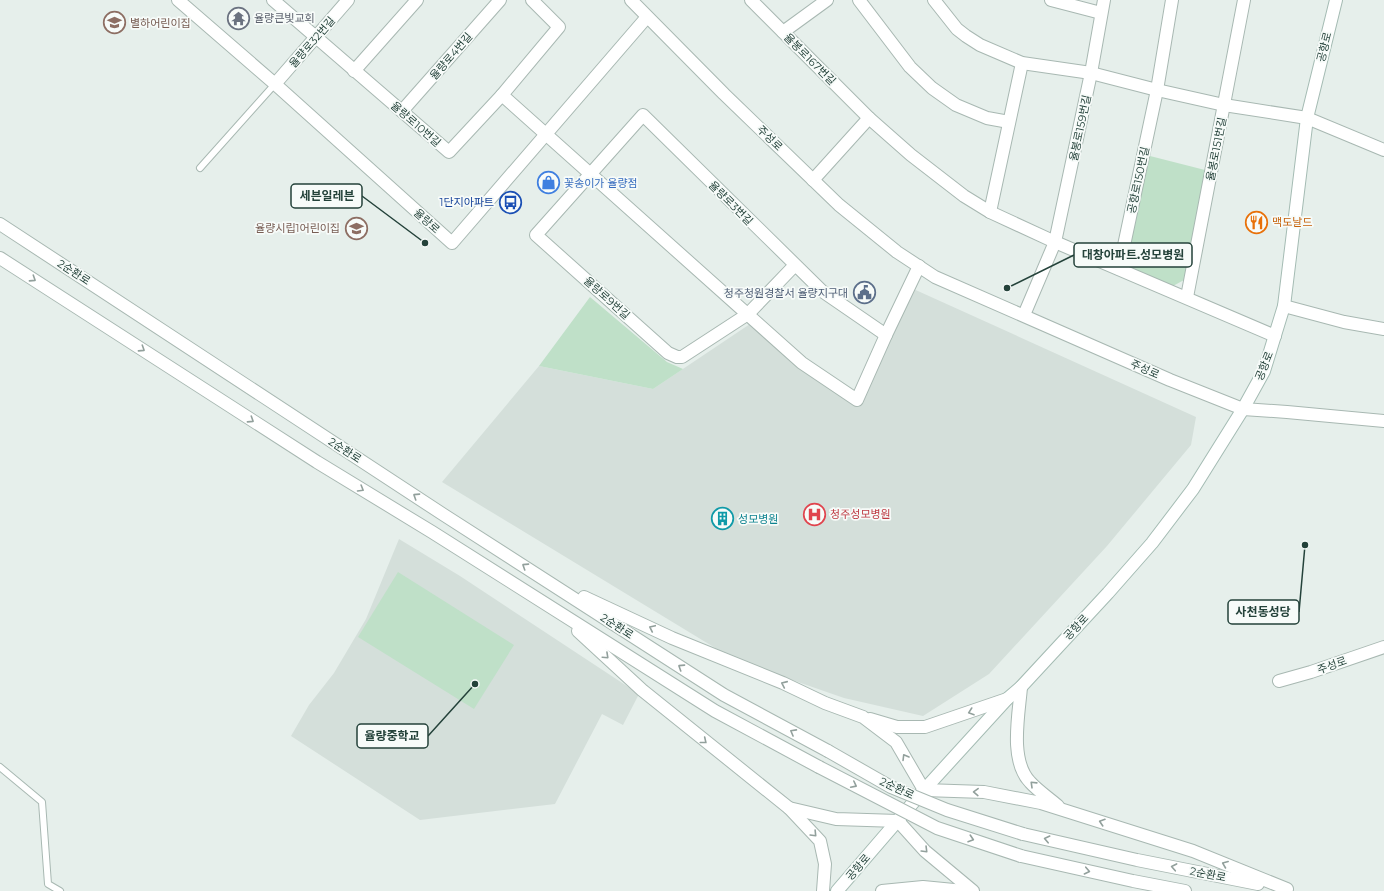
<svg xmlns="http://www.w3.org/2000/svg" width="1384" height="891" viewBox="0 0 1384 891" font-family="Montserrat,'Noto Sans KR',sans-serif">
  <style>
    .built { fill: #d4dfda }
    .park { fill: #bfe0c8 }
    .lines { fill: none; stroke-linecap: round; stroke-linejoin: round }
    .service-casing { stroke: #a8b8b2; stroke-width: 8 }
    .minor-casing { stroke: #a8b8b2; stroke-width: 14 }
    .tertiary-casing { stroke: #a8b8b2; stroke-width: 14 }
    .secondary-casing { stroke: #a4bbb3; stroke-width: 14 }
    .service { stroke: #fff; stroke-width: 6 }
    .minor { stroke: #fff; stroke-width: 12 }
    .tertiary { stroke: #fff; stroke-width: 12 }
    .secondary { stroke: #fff; stroke-width: 12 }
    .tertiary-bridge-casing { stroke: #a8b8b2; stroke-width: 14; stroke-linecap: butt }
    .tertiary-bridge { stroke: #fff; stroke-width: 12 }
    .oneway { stroke: #92a09c }
    .labels { text-anchor: middle; dominant-baseline: central; stroke-width: 3.5; stroke-linejoin: round; paint-order: stroke }
    .worship-label { font-size: 11px; fill: #5b616d; stroke: #f7fbf9; text-anchor: start }
    .education-label { font-size: 11px; fill: #785e54; stroke: #f7fbf9; text-anchor: start }
    .street-label { font-size: 11px; fill: #24423a; stroke: #f7fbf9 }
    .shop-label { font-size: 11px; fill: #366cbe; stroke: #f7fbf9; text-anchor: start }
    .transit-label { font-size: 11px; fill: #164399; stroke: #f7fbf9; text-anchor: end }
    .food-label { font-size: 11px; fill: #c56008; stroke: #f7fbf9; text-anchor: start }
    .service-label { font-size: 11px; fill: #4e5e75; stroke: #f7fbf9; text-anchor: end }
    .health-label { font-size: 11px; fill: #be3a42; stroke: #f7fbf9; text-anchor: start }
    .culture-label { font-size: 11px; fill: #0d838f; stroke: #f7fbf9; text-anchor: start }
    .leader { fill: none; stroke: #24423a; stroke-width: 1.5 }
    .callout-dot { fill: #24423a; stroke: #f7fbf9; stroke-width: 1.5 }
    .callout { fill: #f7fbf9; stroke: #24423a; stroke-width: 1.5 }
    .callout-label { font-size: 12px; text-anchor: middle; font-weight: bold; fill: #24423a }
  </style>
  <rect width="100%" height="100%" fill="#e6efeb"/>
  <g class="built">
    <path d="M 909,287 L 1196,417 L 1191,445 L 1107,546 L 989,674 L 923,716 L 844,698 L 735,660 L 442,482 L 539,366 L 653,389 L 750,324 L 857,400 Z"/>
    <path d="M 399,539 L 460,576 L 639,694 L 623,725 L 602,714 L 555,804 L 420,820 L 291,736 L 309,705 L 334,673 L 366,619 Z"/>
  </g>
  <g class="park">
    <path d="M 1150,156 L 1205,170 L 1184,280 L 1173,286 L 1124,266 Z"/>
    <path d="M 590,297 L 667,362 L 683,369 L 653,389 L 539,366 Z"/>
    <path d="M 398,572 L 514,645 L 474,709 L 358,637 Z"/>
  </g>
  <g class="lines">
    <defs>
      <g id="service">
        <path d="M 200,168 L 275,84"/>
        <path d="M 0,767 L 42,802 L 48,884 L 60,891"/>
      </g>
      <g id="minor">
        <path d="M 273,0 L 449,152 L 502,95 L 559,27 L 532,0"/>
        <path d="M 751,0 L 869,118 L 911,155 L 964,196 L 990,212 L 1055,242 L 1275,336"/>
        <path d="M 859,0 L 910,67 L 932,88 L 956,105 L 987,118 L 1009,122"/>
        <path d="M 934,0 L 957,29 L 966,36 L 980,45 L 1022,63 L 1091,73 L 1157,90 L 1224,105 L 1307,118 L 1384,150"/>
        <path d="M 1051,0 L 1101,13"/>
        <path d="M 783,32 L 827,0"/>
        <path d="M 354,71 L 417,0"/>
        <path d="M 275,84 L 348,0"/>
        <path d="M 502,95 L 802,363 L 857,400 L 886,335 L 919,266"/>
        <path d="M 402,111 L 500,0"/>
        <path d="M 813,180 L 869,118"/>
        <path d="M 990,212 L 1022,63"/>
        <path d="M 795,265 L 748,314 L 682,357 L 677,357 L 668,353 L 536,235 L 643,115 L 822,291 L 886,335"/>
        <path d="M 1119,269 L 1157,90 L 1172,0"/>
        <path d="M 1187,297 L 1244,0"/>
        <path d="M 1284,306 L 1344,322 L 1384,329"/>
        <path d="M 1024,315 L 1055,242 L 1091,73 L 1104,0"/>
        <path d="M 1279,681 L 1311,672 L 1384,647"/>
      </g>
      <g id="tertiary">
        <path d="M 178,0 L 275,84 L 452,243 L 647,17"/>
        <path d="M 631,0 L 724,94 L 839,205 L 897,252 L 935,277 L 1170,380 L 1243,409 L 1287,412 L 1384,421"/>
        <path d="M 0,224 L 444,515 L 724,695 L 828,751"/>
        <path d="M 0,258 L 317,462 L 432,532 L 715,711 L 819,767"/>
        <path d="M 584,597 L 672,638 L 783,683 L 825,703 L 863,717 L 896,742 L 924,790 L 984,792 L 1041,803 L 1193,851 L 1287,889"/>
        <path d="M 578,631 L 642,690 L 789,808 L 820,841 L 825,864 L 823,891"/>
        <path d="M 1021,687 C 1019,714 1009,760 1030,782 C 1038,791 1049,798 1058,806"/>
        <path d="M 870,719 L 897,727 L 925,727 L 1007,699"/>
        <path d="M 789,808 L 836,819 L 898,821 L 925,851 L 973,891"/>
        <path d="M 1023,834 L 1137,860 L 1258,884"/>
        <path d="M 1021,856 L 1133,881 L 1185,891"/>
        <path d="M 882,891 L 923,887 L 964,891"/>
      </g>
      <path id="secondary" d="M 837,891 L 924,790 L 1007,699 L 1021,687 L 1108,593 L 1152,543 L 1193,489 L 1243,409 L 1264,371 L 1284,306 L 1307,118 L 1336,0"/>
    </defs>
    <use href="#service" class="service-casing"/>
    <use href="#minor" class="minor-casing"/>
    <use href="#tertiary" class="tertiary-casing"/>
    <use href="#secondary" class="secondary-casing"/>
    <use href="#service" class="service"/>
    <use href="#minor" class="minor"/>
    <use href="#tertiary" class="tertiary"/>
    <use href="#secondary" class="secondary"/>
    <defs>
      <g id="tertiary-bridge">
        <path d="M 828,751 L 891,787 L 947,810 L 1023,834"/>
        <path d="M 819,767 L 937,828 L 1021,856"/>
      </g>
    </defs>
    <use href="#tertiary-bridge" class="tertiary-bridge-casing"/>
    <use href="#tertiary-bridge" class="tertiary-bridge"/>
  </g>
  <defs><path id="oneway-chevron" d="M-2-3.5L2.5 0L-2 3.5" fill="none" stroke-width="1.6" stroke-linecap="round" stroke-linejoin="round"/></defs>
  <g class="oneway">
    <use href="#oneway-chevron" transform="translate(33 279) rotate(33)"/>
    <use href="#oneway-chevron" transform="translate(142 349) rotate(33)"/>
    <use href="#oneway-chevron" transform="translate(251 420) rotate(33)"/>
    <use href="#oneway-chevron" transform="translate(361 489) rotate(31)"/>
    <use href="#oneway-chevron" transform="translate(416 496) rotate(-147)"/>
    <use href="#oneway-chevron" transform="translate(525 566) rotate(-147)"/>
    <use href="#oneway-chevron" transform="translate(652 628) rotate(-155)"/>
    <use href="#oneway-chevron" transform="translate(606 656) rotate(43)"/>
    <use href="#oneway-chevron" transform="translate(681 667) rotate(-147)"/>
    <use href="#oneway-chevron" transform="translate(784 684) rotate(-156)"/>
    <use href="#oneway-chevron" transform="translate(971 712) rotate(161)"/>
    <use href="#oneway-chevron" transform="translate(793 732) rotate(-151)"/>
    <use href="#oneway-chevron" transform="translate(704 741) rotate(39)"/>
    <use href="#oneway-chevron" transform="translate(905 757) rotate(-121)"/>
    <use href="#oneway-chevron" transform="translate(1033 784) rotate(-136)"/>
    <use href="#oneway-chevron" transform="translate(854 785) rotate(27)"/>
    <use href="#oneway-chevron" transform="translate(976 792) rotate(-178)"/>
    <use href="#oneway-chevron" transform="translate(1102 822) rotate(-162)"/>
    <use href="#oneway-chevron" transform="translate(814 834) rotate(46)"/>
    <use href="#oneway-chevron" transform="translate(971 839) rotate(18)"/>
    <use href="#oneway-chevron" transform="translate(1047 839) rotate(-167)"/>
    <use href="#oneway-chevron" transform="translate(925 850) rotate(45)"/>
    <use href="#oneway-chevron" transform="translate(1225 864) rotate(-158)"/>
    <use href="#oneway-chevron" transform="translate(1174 867) rotate(-169)"/>
    <use href="#oneway-chevron" transform="translate(1087 871) rotate(12)"/>
  </g>
  <defs>
    <symbol id="temple-ring" viewBox="-11 -11 22 22"><circle r="9.5" fill="#f7fbf9" stroke="#6b7280" stroke-width="1.5"/><path d="M0-6L5-2H3V0L6.5 2.5H4V6H1.5V3h-3V6H-4V2.5H-6.5L-3 0V-2H-5Z" fill="#6b7280"/></symbol>
    <symbol id="school-ring" viewBox="-11 -11 22 22"><circle r="9.5" fill="#f7fbf9" stroke="#8d6e63" stroke-width="1.5"/><path d="M0-5L7-2L0 1L-7-2ZM-4 1L0 2.5L4 1V4Q0 6-4 4Z" fill="#8d6e63"/></symbol>
    <symbol id="shop-ring" viewBox="-11 -11 22 22"><circle r="9.5" fill="#f7fbf9" stroke="#3f7fe0" stroke-width="1.5"/><path d="M-5-2.5h2.3a2.7 3.5 0 0 1 5.4 0H5L5.5 6h-11ZM-1.5-2.5h3a1.5 2.3 0 0 0-3 0Z" fill="#3f7fe0"/></symbol>
    <symbol id="bus-ring" viewBox="-11 -11 22 22"><circle r="9.5" fill="#f7fbf9" stroke="#1a4fb4" stroke-width="1.5"/><path d="M-5-6H5V4H4V6H2V4H-2V6H-4V4H-5ZM-3.5-4V0h7V-4ZM-3.5 1.2v1.5H-2V1.2ZM2 1.2v1.5H3.5V1.2Z" fill="#1a4fb4"/></symbol>
    <symbol id="restaurant-ring" viewBox="-11 -11 22 22"><circle r="9.5" fill="#f7fbf9" stroke="#e8710a" stroke-width="1.5"/><path d="M-5-6h1v4h1v-4h1v4h1v-4h1v5L-1.5 .5V6h-2V.5L-5-1ZM5-6V6H3V1.5H1.5Q1.5-4 5-6Z" fill="#e8710a"/></symbol>
    <symbol id="civic-ring" viewBox="-11 -11 22 22"><circle r="9.5" fill="#f7fbf9" stroke="#5c6f8a" stroke-width="1.5"/><path d="M-.6-6.5H3V-4.5H.6V-3L4-1V1h2V6H-6V1h2V-1L-.6-3ZM-1.2 2.5V6h2.4V2.5Z" fill="#5c6f8a"/></symbol>
    <symbol id="hospital-ring" viewBox="-11 -11 22 22"><circle r="9.5" fill="#f7fbf9" stroke="#e0444e" stroke-width="1.5"/><path d="M-5-5h3v3.5h4V-5h3V5h-3V1.5h-4V5h-3Z" fill="#e0444e"/></symbol>
    <symbol id="building-ring" viewBox="-11 -11 22 22"><circle r="9.5" fill="#f7fbf9" stroke="#0f9aa8" stroke-width="1.5"/><path d="M-4-6H4V6H1V3H-1V6H-4ZM-2.5-4.3h1.7v1.8h-1.7ZM.8-4.3h1.7v1.8H.8ZM-2.5-1h1.7V.8h-1.7ZM.8-1h1.7V.8H.8Z" fill="#0f9aa8"/></symbol>
  </defs>
  <g fill-rule="evenodd">
    <use href="#temple-ring" x="226" y="6" width="25" height="25"/>
    <use href="#school-ring" x="102" y="10" width="25" height="25"/>
    <use href="#shop-ring" x="536" y="170" width="25" height="25"/>
    <use href="#bus-ring" x="498" y="190" width="25" height="25"/>
    <use href="#restaurant-ring" x="1244" y="210" width="25" height="25"/>
    <use href="#school-ring" x="344" y="216" width="25" height="25"/>
    <use href="#civic-ring" x="852" y="280" width="25" height="25"/>
    <use href="#hospital-ring" x="802" y="502" width="25" height="25"/>
    <use href="#building-ring" x="710" y="506" width="25" height="25"/>
  </g>
  <g class="labels">
    <g class="worship-label">
      <text x="254" y="18">율량큰빛교회</text>
    </g>
    <g class="education-label">
      <text x="130" y="23">별하어린이집</text>
      <text x="340" y="228" text-anchor="end">율량시립1어린이집</text>
    </g>
    <g class="street-label">
      <text transform="translate(312 42) rotate(-49)">율량로32번길</text>
      <text transform="translate(1324 47) rotate(-76)">공항로</text>
      <text transform="translate(451 56) rotate(-49)">율량로4번길</text>
      <text transform="translate(810 59) rotate(45)">율봉로167번길</text>
      <text transform="translate(416 124) rotate(41)">율량로10번길</text>
      <text transform="translate(1080 128) rotate(-78)">율봉로159번길</text>
      <text transform="translate(770 138) rotate(44)">주성로</text>
      <text transform="translate(1216 149) rotate(-79)">율봉로151번길</text>
      <text transform="translate(1138 180) rotate(-78)">공항로150번길</text>
      <text transform="translate(731 203) rotate(45)">율량로3번길</text>
      <text transform="translate(427 221) rotate(42)">율량로</text>
      <text transform="translate(74 272) rotate(33)">2순환로</text>
      <text transform="translate(607 298) rotate(42)">율량로9번길</text>
      <text transform="translate(1264 366) rotate(-68)">공항로</text>
      <text transform="translate(1145 369) rotate(24)">주성로</text>
      <text transform="translate(345 450) rotate(33)">2순환로</text>
      <text transform="translate(617 626) rotate(33)">2순환로</text>
      <text transform="translate(1076 627) rotate(-47)">공항로</text>
      <text transform="translate(1332 665) rotate(-20)">주성로</text>
      <text transform="translate(897 788) rotate(25)">2순환로</text>
      <text transform="translate(858 867) rotate(-49)">공항로</text>
      <text transform="translate(1208 874) rotate(11)">2순환로</text>
    </g>
    <g class="shop-label">
      <text x="564" y="183">꽃송이가 율량점</text>
    </g>
    <g class="transit-label">
      <text x="494" y="202">1단지아파트</text>
    </g>
    <g class="food-label">
      <text x="1272" y="222">맥도날드</text>
    </g>
    <g class="service-label">
      <text x="848" y="293">청주청원경찰서 율량지구대</text>
    </g>
    <g class="health-label">
      <text x="830" y="514">청주성모병원</text>
    </g>
    <g class="culture-label">
      <text x="738" y="519">성모병원</text>
    </g>
  </g>
  <path class="leader" d="M425 243L362 196M1007 288L1074 255M1305 545L1299 612M475 684L428 736"/>
  <g class="callout-dot">
    <circle cx="425" cy="243" r="4"/>
    <circle cx="1007" cy="288" r="4"/>
    <circle cx="1305" cy="545" r="4"/>
    <circle cx="475" cy="684" r="4"/>
  </g>
  <g class="callout">
    <rect x="291" y="184" width="71" height="24" rx="4"/>
    <rect x="1074" y="243" width="118" height="24" rx="4"/>
    <rect x="1228" y="600" width="71" height="24" rx="4"/>
    <rect x="357" y="724" width="71" height="24" rx="4"/>
  </g>
  <g class="callout-label">
    <text x="327" y="200">세븐일레븐</text>
    <text x="1133" y="259">대창아파트.성모병원</text>
    <text x="1263" y="616">사천동성당</text>
    <text x="392" y="740">율량중학교</text>
  </g>
</svg>
